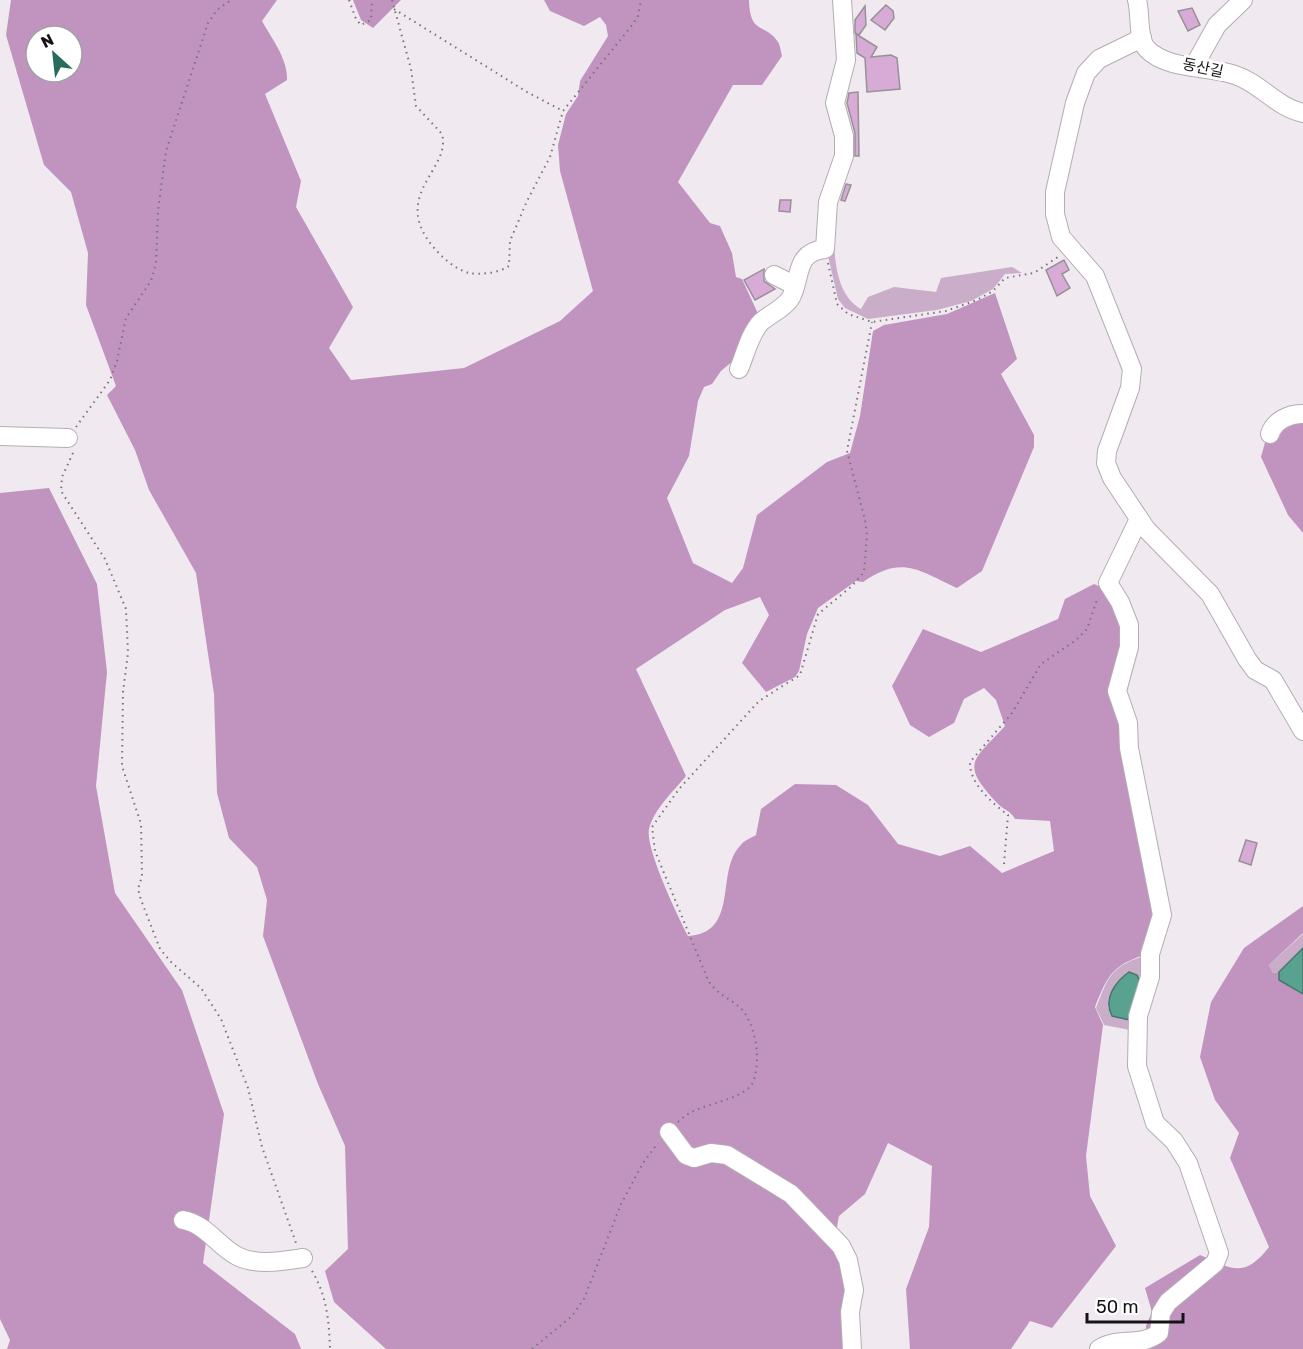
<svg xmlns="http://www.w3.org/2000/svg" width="1303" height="1349" viewBox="0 0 1303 1349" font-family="Rubik,'Noto Sans KR',sans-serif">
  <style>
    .green { fill: #caaec9; fill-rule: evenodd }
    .forest { fill: #c194c0; fill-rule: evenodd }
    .water { fill: #59a290; stroke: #45776b; stroke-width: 1.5 }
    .building { fill: #d8abd7; stroke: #979197; stroke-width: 1.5 }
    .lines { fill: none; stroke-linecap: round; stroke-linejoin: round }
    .minor-casing { stroke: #b4adb4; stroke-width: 20 }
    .path { stroke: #787478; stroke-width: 2; stroke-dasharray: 1.5 4.5; stroke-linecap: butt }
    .minor { stroke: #fff; stroke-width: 18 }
    .labels { text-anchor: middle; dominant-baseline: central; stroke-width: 6; stroke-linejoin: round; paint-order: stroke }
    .street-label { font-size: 15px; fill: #151315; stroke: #fff }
  </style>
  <rect width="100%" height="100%" fill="#f0e9f0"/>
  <g class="green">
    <path d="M 834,231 C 834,258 836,295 861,309 L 868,297 L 894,287 L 936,292 L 941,278 L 1012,267 L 1022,273 L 1005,274 L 993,289 L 971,301 L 937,310 L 868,319 L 845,308 L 838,299 L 828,256 Z"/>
    <path d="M 1303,934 L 1303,948 L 1279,972 L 1273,973 L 1269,965 Z"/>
    <path d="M 1147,955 L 1135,1031 L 1104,1025 L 1096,1008 C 1109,974 1112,966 1147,955 ZM 1129,972 L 1108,1009 L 1112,990 Z"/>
  </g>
  <g class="forest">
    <path d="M 11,0 L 277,0 L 262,21 C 272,39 288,59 287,80 L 265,94 L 301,181 L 296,207 L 353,307 L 329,348 L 351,380 L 464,368 L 560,321 L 593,291 L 560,171 L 558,145 L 566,114 L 578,96 L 580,81 L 608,36 L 606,25 L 600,17 L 584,26 L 550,11 L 544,0 L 749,0 C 750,36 765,22 778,42 C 780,45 781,52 782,56 L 762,85 L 733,85 L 678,182 L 710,223 L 720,226 L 732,253 L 736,277 L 742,279 L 760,318 L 740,355 L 721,371 L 712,384 L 704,387 L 698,401 L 689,456 L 667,498 L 693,563 L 732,583 L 743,568 L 757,515 L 827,462 L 850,453 L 860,416 L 873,331 L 884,325 L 947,314 L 995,293 L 1017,359 L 1001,374 L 1034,435 L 1034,447 L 982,571 L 957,588 C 918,570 902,555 863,582 L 856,581 L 818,608 L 807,634 L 799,671 L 795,677 L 766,692 L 742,663 L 769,615 L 760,597 L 725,610 L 636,669 L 686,776 C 673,792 654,809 649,829 C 645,848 678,917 688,936 C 740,933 715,872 740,846 C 743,841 751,838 756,835 L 761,809 L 795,784 L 836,785 L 868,805 L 898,844 L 940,856 L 970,846 L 1002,873 L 1054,851 L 1050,821 L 1015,819 C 1011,811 1004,810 998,804 C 959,763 973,761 1005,726 L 996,700 L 984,688 L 964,699 L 954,723 L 929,737 L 910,725 L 892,686 L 923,629 L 981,652 L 1058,619 L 1065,599 L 1094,584 L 1101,587 L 1124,618 L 1116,685 L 1158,911 L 1147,954 C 1113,965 1108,974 1095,1007 L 1103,1025 L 1086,1156 L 1090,1196 L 1116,1246 L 1052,1328 L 1030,1321 L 1011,1349 L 910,1349 L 906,1289 L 929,1227 L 932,1166 L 888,1143 L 865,1194 L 839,1216 L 834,1242 L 842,1253 L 849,1349 L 386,1349 L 334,1302 L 325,1271 L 348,1249 L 345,1146 L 318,1084 L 263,936 L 267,900 L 257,867 L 229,838 L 217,793 L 214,694 L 196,573 L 149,490 L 135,450 L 107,395 L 116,386 L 86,305 L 88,253 L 71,192 L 44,165 L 6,35 ZM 36,36 L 72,36 L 72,72 L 36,72 Z"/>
    <path d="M 353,0 L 401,0 L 373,28 L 361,20 Z"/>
    <path d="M 1303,416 L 1303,533 L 1288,515 L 1261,457 L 1266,439 Z"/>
    <path d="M 49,488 L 97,584 L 107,672 L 96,786 L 115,893 L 182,990 L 224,1114 L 203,1263 L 295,1334 L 301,1349 L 7,1349 L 10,1340 L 0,1319 L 0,493 Z"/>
    <path d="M 1303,906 L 1303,933 L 1269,965 L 1273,973 L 1279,972 L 1279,980 L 1303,994 L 1303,1349 L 1103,1349 L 1147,1337 L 1146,1326 L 1152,1312 L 1145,1288 L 1200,1255 C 1232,1269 1244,1279 1269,1247 L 1230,1158 L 1239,1133 L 1215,1100 L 1200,1057 L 1211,1002 L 1244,948 Z"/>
  </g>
  <g class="water">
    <path d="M 1303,948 L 1303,994 L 1279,980 L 1279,972 Z"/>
    <path d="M 1129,972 L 1137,975 L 1140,982 L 1130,1020 L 1112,1016 C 1103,999 1115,982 1129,972 Z"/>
  </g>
  <g class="building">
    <path d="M 886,5 L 893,11 L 894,18 L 885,30 L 871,20 Z"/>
    <path d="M 865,6 L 866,25 L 859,35 L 855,33 L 855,20 Z"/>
    <path d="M 1192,8 L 1200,25 L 1188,31 L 1178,11 Z"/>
    <path d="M 856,34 L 877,47 L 871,57 L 891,55 L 897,58 L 900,89 L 867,92 L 865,58 L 857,53 Z"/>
    <path d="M 858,92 L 859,156 L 855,156 L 855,133 L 847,103 L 849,93 Z"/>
    <path d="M 846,184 L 851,185 L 845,201 L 841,200 Z"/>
    <path d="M 780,200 L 791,200 L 790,212 L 779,211 Z"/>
    <path d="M 1064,260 L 1069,270 L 1062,274 L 1070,288 L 1057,296 L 1046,270 Z"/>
    <path d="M 764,269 L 764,281 L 775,289 L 755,300 L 744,280 Z"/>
    <path d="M 1246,840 L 1257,843 L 1251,865 L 1239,861 Z"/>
  </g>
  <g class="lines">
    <defs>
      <g id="minor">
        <path d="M 1137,0 C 1141,14 1137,39 1147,49 C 1167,70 1209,66 1235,75 C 1260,83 1276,107 1303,113"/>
        <path d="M 1142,38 L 1099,59 L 1086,73 L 1075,103 L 1055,192 L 1055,214 L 1061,237 L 1095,276 L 1132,369 L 1130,388 L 1107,451 L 1106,463 L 1112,478 L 1146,529 L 1210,594 L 1247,659 L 1255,670 L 1273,680 L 1303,731"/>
        <path d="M 1194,66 L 1217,25 L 1243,0"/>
        <path d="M 774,275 L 794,285"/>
        <path d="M 739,369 C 745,355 750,333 761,322 C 770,314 783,309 790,299 C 802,280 793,252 825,249 L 828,202 L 844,156 L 844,136 L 835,103 L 846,60 L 842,0"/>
        <path d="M 1270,434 C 1274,421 1290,413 1303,414"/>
        <path d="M 0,436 L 68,438"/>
        <path d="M 669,1132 L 686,1155 L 694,1158 L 711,1153 L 727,1155 L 791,1194 L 841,1246 L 848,1260 L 854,1290 L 850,1312 L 852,1349"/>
        <path d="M 183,1220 C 206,1224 218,1246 237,1256 C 256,1266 283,1261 303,1258"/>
        <path d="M 1099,1349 C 1118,1336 1140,1348 1159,1333 L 1161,1313 L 1168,1302 L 1215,1263 L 1219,1253 L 1188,1163 L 1174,1141 L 1155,1123 L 1137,1066 L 1138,1016 L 1150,977 L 1150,954 L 1162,915 L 1129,748 L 1128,723 L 1117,691 L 1129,647 L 1129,625 L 1120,602 L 1108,583 L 1139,519"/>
      </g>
    </defs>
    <use href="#minor" class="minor-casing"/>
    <g class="path">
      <path d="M 349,0 L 356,19 L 361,25 L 371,20 L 372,0"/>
      <path d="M 392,0 L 411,69 L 416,106 L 442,134 C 452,170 388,195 435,249 C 444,259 455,269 469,273 C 480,275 499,273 509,266 L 510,241 L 527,201 L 550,157 L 563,111 L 633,24 L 638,16 L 641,0"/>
      <path d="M 394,9 L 527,92 L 563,111"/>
      <path d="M 828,263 L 837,304 L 848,314 L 872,322 L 946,311 L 977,300 L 993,291 L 1005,278 L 1034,273 L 1058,257"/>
      <path d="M 76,427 L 110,380 L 117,361 L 126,318 L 151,281 L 156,263 L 158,211 L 166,151 L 208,23 L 217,10 L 231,0"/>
      <path d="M 73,453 L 62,477 L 61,491 L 105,559 L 126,609 L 128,653 L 123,692 L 122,766 L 141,824 L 142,876 L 138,889 L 141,900 L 160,949 L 172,963 L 201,988 L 221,1019 L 248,1088 L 262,1147 L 296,1243"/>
      <path d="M 1004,864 L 1008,815 C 992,803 969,783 970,762 L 1012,713 L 1041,664 L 1076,640 L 1087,629 L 1098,597"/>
      <path d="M 678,1122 C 697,1102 731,1105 751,1086 C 762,1066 757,1030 744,1012 C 734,999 717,996 708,980 L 655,851 L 652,827 L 679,789 L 759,701 L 800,675 L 818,614 L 852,586 L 864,572 L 867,535 L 865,520 L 847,451 L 872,322"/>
      <path d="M 312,1271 C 327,1296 329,1321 330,1349"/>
      <path d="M 532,1349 L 572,1316 L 584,1299 L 621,1204 L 643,1163 L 658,1143"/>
    </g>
    <use href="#minor" class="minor"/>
  </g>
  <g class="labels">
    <g class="street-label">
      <text transform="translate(1203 68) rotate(12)">동산길</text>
    </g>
  </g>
  <g transform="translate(54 54) rotate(333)"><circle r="28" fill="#ffffff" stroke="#a1a1a1" stroke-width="1.5"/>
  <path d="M0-4.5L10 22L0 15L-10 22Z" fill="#286b5c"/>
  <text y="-9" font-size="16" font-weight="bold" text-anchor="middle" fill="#151315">N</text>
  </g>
  <path d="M1087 1313v9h96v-9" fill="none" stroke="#151315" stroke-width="3"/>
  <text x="1096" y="1313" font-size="18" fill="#151315" stroke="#ffffff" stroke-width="4.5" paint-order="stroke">50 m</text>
</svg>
